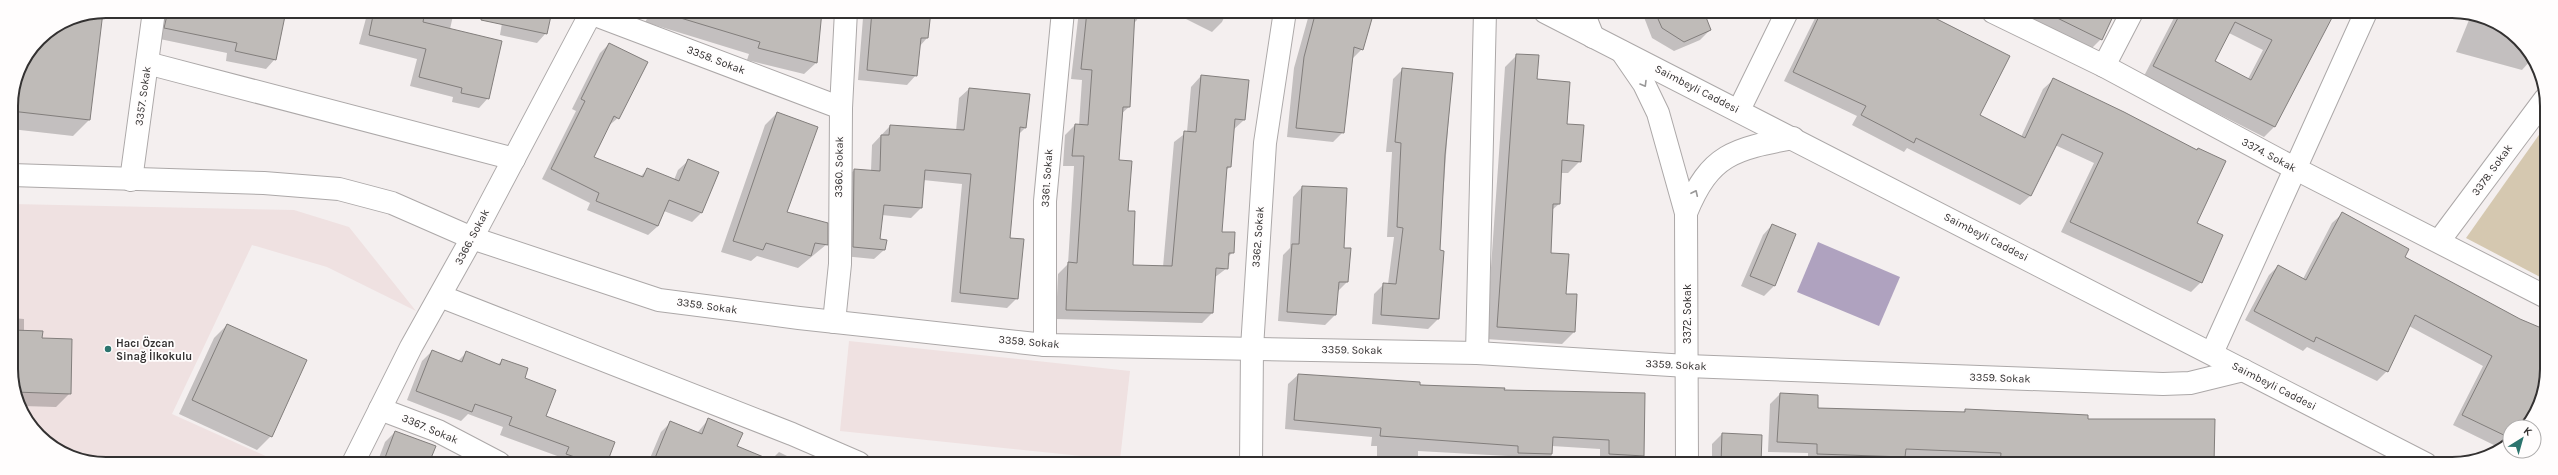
<svg xmlns="http://www.w3.org/2000/svg" width="2558" height="475" viewBox="0 0 2558 475" font-family="Karla,sans-serif">
  <style>
    .built { fill: #efe1e1 }
    .green { fill: #d5c8b0 }
    .water { fill: #afa2bf }
    .shadow { fill: #0003; fill-rule: evenodd }
    .building { fill: #bfbbb8; stroke: #827e7c; fill-rule: evenodd }
    .lines { fill: none; stroke-linecap: round; stroke-linejoin: round }
    .street-casing { stroke: #aca8a8; stroke-width: 24 }
    .secondary-casing { stroke: #aca8a8; stroke-width: 24 }
    .street { stroke: #fff; stroke-width: 22 }
    .secondary { stroke: #fff; stroke-width: 22 }
    .oneway { stroke: #999898 }
    .poi-dot { fill: #2c746e; stroke: #fffdfd; stroke-width: 1.5 }
    .labels { text-anchor: middle; dominant-baseline: central; stroke-width: 3.5; stroke-linejoin: round; paint-order: stroke }
    .street-label { font-size: 11px; fill: #333131; stroke: #fffdfd }
    .poi-label { font-size: 11px; font-weight: bold; fill: #333131; stroke: #fffdfd; text-anchor: start }
    .rim { fill: none; stroke: #333131; stroke-width: 2 }
  </style>
  <rect width="100%" height="100%" fill="#f4efef"/>
  <g class="built">
    <path d="M 12,204 L 294,210 L 349,227 L 416,311 L 327,267 L 252,245 L 172,414 L 281,463 L 93,463 L 39,436 L 13,388 Z"/>
    <path d="M 849,341 L 1130,371 L 1120,460 L 840,431 Z"/>
  </g>
  <path class="green" d="M 2541,132 L 2545,135 L 2546,280 L 2466,238 Z"/>
  <path class="water" d="M 1818,242 L 1900,277 L 1879,326 L 1797,292 Z"/>
  <g class="shadow">
    <path d="M 161,11 L 285,11 L 275,59 L 266,69 L 226,61 L 227,53 L 155,38 Z"/>
    <path d="M 368,11 L 454,11 L 450,29 L 488,98 L 479,108 L 452,102 L 453,97 L 410,86 L 417,59 L 359,44 Z"/>
    <path d="M 504,11 L 546,33 L 537,43 L 500,35 Z"/>
    <path d="M 652,11 L 821,11 L 816,63 L 804,74 L 747,60 L 749,54 L 645,22 Z"/>
    <path d="M 870,11 L 930,11 L 927,38 L 919,47 L 916,75 L 907,85 L 858,80 L 863,18 Z"/>
    <path d="M 966,11 L 1030,11 L 1022,19 Z"/>
    <path d="M 1079,11 L 1139,11 L 1137,20 L 1133,24 L 1129,107 L 1121,114 L 1118,161 L 1127,212 L 1132,265 L 1163,267 L 1174,142 L 1187,132 L 1191,87 L 1201,76 L 1244,120 L 1233,130 L 1230,167 L 1225,171 L 1221,233 L 1233,252 L 1227,258 L 1227,268 L 1214,278 L 1212,313 L 1202,323 L 1056,319 L 1058,274 L 1068,264 L 1074,166 L 1063,166 L 1065,135 L 1075,125 L 1079,125 L 1082,80 L 1071,79 Z"/>
    <path d="M 1170,11 L 1227,11 L 1222,22 L 1212,32 Z"/>
    <path d="M 1310,11 L 1356,11 L 1362,49 L 1352,59 L 1343,132 L 1333,142 L 1287,137 L 1294,68 Z"/>
    <path d="M 102,12 L 89,120 L 73,136 L 11,129 L 11,106 L 18,69 L 39,39 L 70,18 Z"/>
    <path d="M 1624,12 L 1633,12 L 1625,15 Z"/>
    <path d="M 1642,12 L 1702,12 L 1710,30 L 1700,40 L 1674,51 L 1652,38 Z"/>
    <path d="M 1818,12 L 1921,12 L 2009,56 L 1979,116 L 2021,137 L 2043,89 L 2053,80 L 2196,224 L 2222,236 L 2201,282 L 2191,292 L 2061,232 L 2094,163 L 2055,145 L 2030,196 L 2020,205 L 1907,148 L 1904,152 L 1852,125 L 1857,116 L 1784,81 Z"/>
    <path d="M 2021,12 L 2114,12 L 2101,39 L 2091,49 L 2020,14 Z"/>
    <path d="M 2177,12 L 2334,12 L 2274,127 L 2264,137 L 2144,76 ZM 2229,33 L 2263,50 L 2248,79 L 2214,61 Z"/>
    <path d="M 2471,15 L 2515,35 L 2530,61 L 2522,70 L 2456,52 Z"/>
    <path d="M 609,44 L 618,118 L 607,127 L 592,157 L 640,177 L 647,170 L 674,180 L 678,170 L 688,161 L 701,213 L 692,222 L 664,211 L 658,226 L 648,235 L 587,210 L 590,203 L 542,179 L 576,111 L 572,109 L 600,53 Z"/>
    <path d="M 1517,55 L 1565,124 L 1580,161 L 1568,173 L 1560,173 L 1559,204 L 1552,210 L 1549,254 L 1565,294 L 1576,295 L 1574,332 L 1562,344 L 1486,339 L 1505,67 Z"/>
    <path d="M 1403,69 L 1452,74 L 1439,251 L 1443,251 L 1438,319 L 1428,329 L 1372,324 L 1374,294 L 1384,284 L 1388,284 L 1394,237 L 1387,237 L 1392,152 L 1386,152 L 1393,79 Z"/>
    <path d="M 969,89 L 1025,128 L 1018,135 L 1009,239 L 1017,298 L 1007,308 L 951,302 L 962,184 L 923,180 L 921,208 L 911,218 L 882,215 L 879,239 L 884,250 L 874,259 L 843,256 L 845,180 L 854,170 L 871,171 L 872,145 L 890,126 L 956,131 L 959,98 Z"/>
    <path d="M 777,113 L 786,212 L 827,244 L 798,268 L 757,256 L 751,261 L 721,252 L 765,125 Z"/>
    <path d="M 1302,187 L 1342,249 L 1347,282 L 1337,292 L 1335,315 L 1325,325 L 1278,321 L 1283,255 L 1290,248 L 1293,197 Z"/>
    <path d="M 2342,214 L 2404,258 L 2546,333 L 2546,382 L 2534,416 L 2526,427 L 2510,427 L 2510,443 L 2502,449 L 2453,425 L 2483,366 L 2409,326 L 2387,371 L 2377,381 L 2307,347 L 2303,351 L 2245,320 L 2269,275 L 2278,266 L 2303,279 L 2332,223 Z"/>
    <path d="M 1772,225 L 1795,235 L 1774,286 L 1764,296 L 1741,286 L 1763,235 Z"/>
    <path d="M 12,318 L 24,319 L 24,332 L 41,339 L 70,393 L 56,407 L 23,406 L 13,388 Z"/>
    <path d="M 227,325 L 271,436 L 257,450 L 179,414 L 214,338 Z"/>
    <path d="M 432,351 L 458,361 L 466,353 L 497,365 L 503,360 L 523,378 L 545,417 L 614,443 L 606,463 L 558,463 L 560,457 L 500,435 L 503,427 L 468,414 L 461,421 L 407,400 L 422,361 Z"/>
    <path d="M 1298,375 L 1503,391 L 1643,455 L 1635,464 L 1600,464 L 1600,449 L 1552,446 L 1551,464 L 1508,464 L 1508,456 L 1418,451 L 1418,464 L 1377,464 L 1377,446 L 1371,446 L 1372,437 L 1285,429 L 1288,384 Z"/>
    <path d="M 1780,394 L 1816,408 L 1962,413 L 1965,410 L 2087,420 L 2213,464 L 1992,464 L 1902,458 L 1897,464 L 1808,463 L 1808,453 L 1768,452 L 1770,404 Z"/>
    <path d="M 708,420 L 736,446 L 771,460 L 779,452 L 801,463 L 648,463 L 661,432 L 671,422 L 697,433 Z"/>
    <path d="M 395,432 L 435,446 L 428,463 L 377,463 L 385,442 Z"/>
    <path d="M 1722,434 L 1761,435 L 1761,464 L 1712,464 L 1712,444 Z"/>
  </g>
  <g class="building">
    <path d="M 168,11 L 286,11 L 276,60 L 235,51 L 237,43 L 164,28 Z"/>
    <path d="M 374,11 L 425,11 L 423,22 L 502,41 L 489,99 L 461,93 L 462,88 L 419,77 L 426,49 L 369,35 Z"/>
    <path d="M 482,11 L 552,11 L 547,34 L 481,20 Z"/>
    <path d="M 675,11 L 822,11 L 817,63 L 758,48 L 760,42 L 674,16 Z"/>
    <path d="M 872,11 L 931,11 L 928,38 L 921,38 L 917,76 L 867,70 Z"/>
    <path d="M 1087,11 L 1135,11 L 1130,107 L 1123,107 L 1119,160 L 1132,161 L 1128,211 L 1135,211 L 1133,265 L 1172,266 L 1184,131 L 1196,132 L 1201,75 L 1249,80 L 1245,120 L 1235,119 L 1231,167 L 1227,167 L 1222,232 L 1235,232 L 1234,253 L 1229,253 L 1228,269 L 1216,268 L 1213,313 L 1066,310 L 1068,262 L 1077,263 L 1084,156 L 1072,156 L 1075,124 L 1088,125 L 1092,70 L 1081,69 Z"/>
    <path d="M 1316,11 L 1360,11 L 1373,15 L 1363,50 L 1354,47 L 1344,133 L 1296,128 L 1304,57 Z"/>
    <path d="M 103,12 L 90,120 L 11,111 L 18,69 L 39,39 L 70,18 Z"/>
    <path d="M 1655,12 L 1704,12 L 1711,30 L 1684,42 L 1662,28 Z"/>
    <path d="M 1821,12 L 1923,12 L 2010,56 L 1980,115 L 2025,138 L 2053,78 L 2124,112 L 2197,150 L 2198,148 L 2226,161 L 2197,223 L 2223,235 L 2202,283 L 2070,222 L 2103,153 L 2062,134 L 2031,196 L 1916,138 L 1914,143 L 1888,129 L 1861,115 L 1866,106 L 1793,72 Z"/>
    <path d="M 2045,12 L 2115,12 L 2102,40 Z"/>
    <path d="M 2181,12 L 2335,12 L 2275,127 L 2153,66 ZM 2235,22 L 2272,40 L 2251,80 L 2215,61 Z"/>
    <path d="M 609,43 L 648,62 L 619,119 L 614,116 L 594,157 L 643,177 L 647,168 L 679,181 L 688,159 L 719,172 L 702,213 L 669,200 L 658,226 L 596,201 L 599,193 L 551,169 L 585,101 L 581,99 Z"/>
    <path d="M 1516,54 L 1539,55 L 1537,79 L 1570,82 L 1567,124 L 1584,125 L 1581,162 L 1562,160 L 1560,204 L 1553,204 L 1551,253 L 1569,254 L 1566,294 L 1577,294 L 1575,332 L 1497,327 Z"/>
    <path d="M 1402,68 L 1453,73 L 1445,155 L 1440,250 L 1444,251 L 1439,319 L 1381,315 L 1383,283 L 1396,284 L 1403,228 L 1397,227 L 1401,143 L 1395,142 Z"/>
    <path d="M 969,88 L 1030,94 L 1026,128 L 1020,127 L 1010,238 L 1024,239 L 1018,299 L 960,293 L 971,174 L 925,170 L 922,208 L 884,205 L 880,239 L 887,240 L 885,250 L 853,247 L 854,169 L 880,171 L 881,135 L 889,135 L 890,125 L 964,130 Z"/>
    <path d="M 777,112 L 818,127 L 787,212 L 828,223 L 828,245 L 815,243 L 811,256 L 766,243 L 763,250 L 733,241 Z"/>
    <path d="M 1302,186 L 1347,188 L 1344,248 L 1351,248 L 1348,282 L 1339,282 L 1336,315 L 1287,312 L 1292,244 L 1299,244 Z"/>
    <path d="M 2342,212 L 2409,249 L 2405,257 L 2520,319 L 2546,330 L 2546,382 L 2534,416 L 2526,427 L 2510,427 L 2510,438 L 2462,415 L 2492,356 L 2415,315 L 2388,372 L 2316,337 L 2314,342 L 2254,311 L 2278,265 L 2306,280 Z"/>
    <path d="M 1772,224 L 1796,234 L 1775,286 L 1750,276 Z"/>
    <path d="M 227,324 L 307,360 L 272,437 L 192,400 Z"/>
    <path d="M 12,330 L 43,331 L 42,338 L 72,339 L 71,394 L 15,392 L 13,388 Z"/>
    <path d="M 432,350 L 462,362 L 466,351 L 500,365 L 502,359 L 528,368 L 525,378 L 556,390 L 546,416 L 615,442 L 607,463 L 592,463 L 566,454 L 569,447 L 509,425 L 512,417 L 475,404 L 472,412 L 416,391 Z"/>
    <path d="M 1298,374 L 1420,382 L 1420,385 L 1505,388 L 1504,390 L 1645,393 L 1644,456 L 1609,454 L 1609,440 L 1553,437 L 1552,454 L 1518,453 L 1518,446 L 1380,436 L 1381,428 L 1294,420 Z"/>
    <path d="M 1780,393 L 1818,395 L 1818,408 L 1965,412 L 1965,409 L 2088,415 L 2088,419 L 2215,419 L 2214,464 L 2000,464 L 2001,453 L 1906,449 L 1905,457 L 1817,454 L 1817,444 L 1777,442 Z"/>
    <path d="M 708,418 L 743,433 L 737,446 L 778,463 L 653,463 L 670,421 L 702,434 Z"/>
    <path d="M 395,431 L 436,446 L 429,463 L 383,463 Z"/>
    <path d="M 1722,433 L 1762,435 L 1761,464 L 1721,464 Z"/>
  </g>
  <g class="lines">
    <defs>
      <g id="street">
        <path d="M 1583,12 L 1593,37"/>
        <path d="M 1993,12 L 2104,66 L 2294,168 L 2546,297"/>
        <path d="M 590,13 L 841,108"/>
        <path d="M 1622,52 L 1644,84 L 1658,113 L 1686,213 C 1710,154 1734,149 1793,138"/>
        <path d="M 147,63 L 514,159"/>
        <path d="M 2104,66 L 2132,12"/>
        <path d="M 1739,110 L 1787,12"/>
        <path d="M 11,175 L 264,183 L 339,189 L 392,203 L 472,238 L 659,300 L 799,318 L 1045,345 L 1477,353 L 1687,366 L 2163,384 L 2190,383 L 2243,370"/>
        <path d="M 131,180 L 154,11"/>
        <path d="M 1686,213 L 1687,464"/>
        <path d="M 2439,241 L 2545,99"/>
        <path d="M 440,296 L 792,434 L 859,463"/>
        <path d="M 834,322 L 840,264 L 841,108 L 846,11"/>
        <path d="M 1045,345 L 1045,201 L 1063,11"/>
        <path d="M 1477,353 L 1485,11"/>
        <path d="M 2212,353 L 2366,12"/>
        <path d="M 380,409 L 438,431 L 499,463"/>
        <path d="M 353,463 L 411,347 L 472,238 L 592,11"/>
        <path d="M 1251,463 L 1252,348 L 1265,143 L 1285,11"/>
      </g>
      <path id="secondary" d="M 1545,12 L 2426,464"/>
    </defs>
    <use href="#street" class="street-casing"/>
    <use href="#secondary" class="secondary-casing"/>
    <use href="#street" class="street"/>
    <use href="#secondary" class="secondary"/>
  </g>
  <defs><path id="oneway-chevron" d="M-2-3.5L2.5 0L-2 3.5" fill="none" stroke-width="1.6" stroke-linecap="round" stroke-linejoin="round"/></defs>
  <g class="oneway">
    <use href="#oneway-chevron" transform="translate(1644 84) rotate(59)"/>
    <use href="#oneway-chevron" transform="translate(1695 193) rotate(-65)"/>
  </g>
  <circle class="poi-dot" cx="108" cy="349" r="4"/>
  <g class="labels">
    <g class="street-label">
      <text transform="translate(716 60) rotate(21)">3358. Sokak</text>
      <text transform="translate(1697 89) rotate(27)">Saimbeyli Caddesi</text>
      <text transform="translate(143 96) rotate(-82)">3357. Sokak</text>
      <text transform="translate(2269 155) rotate(28)">3374. Sokak</text>
      <text transform="translate(839 167) rotate(-89)">3360. Sokak</text>
      <text transform="translate(2492 170) rotate(-54)">3378. Sokak</text>
      <text transform="translate(1047 178) rotate(-86)">3361. Sokak</text>
      <text transform="translate(472 237) rotate(-62)">3366. Sokak</text>
      <text transform="translate(1258 237) rotate(-86)">3362. Sokak</text>
      <text transform="translate(1986 237) rotate(27)">Saimbeyli Caddesi</text>
      <text transform="translate(707 306) rotate(8)">3359. Sokak</text>
      <text transform="translate(1687 314) rotate(-90)">3372. Sokak</text>
      <text transform="translate(1029 342) rotate(5)">3359. Sokak</text>
      <text transform="translate(1352 350) rotate(1)">3359. Sokak</text>
      <text transform="translate(1676 365) rotate(3)">3359. Sokak</text>
      <text transform="translate(2000 378) rotate(2)">3359. Sokak</text>
      <text transform="translate(2274 386) rotate(27)">Saimbeyli Caddesi</text>
      <text transform="translate(430 429) rotate(23)">3367. Sokak</text>
    </g>
    <g class="poi-label">
      <text x="116" y="343">Hacı Özcan<tspan x="116" dy="13">Sinağ İlkokulu</tspan></text>
    </g>
  </g>
  <path d="M0 0H2558V475H0ZM106 18H2452A88 88 0 0 1 2540 106V369A88 88 0 0 1 2452 457H106A88 88 0 0 1 18 369V106A88 88 0 0 1 106 18Z" fill="#fffdfd" fill-rule="evenodd"/>
  <path class="rim" d="M106 18H2452A88 88 0 0 1 2540 106V369A88 88 0 0 1 2452 457H106A88 88 0 0 1 18 369V106A88 88 0 0 1 106 18Z"/>
  <g transform="translate(2522 439) rotate(37)"><circle r="19" fill="#fffdfd" stroke="#adabab"/>
  <path d="M0-3L7 15L0 10L-7 15Z" fill="#2c746e"/>
  <text y="-6" font-size="11" font-weight="bold" text-anchor="middle" fill="#333131">K</text>
  </g>
</svg>
